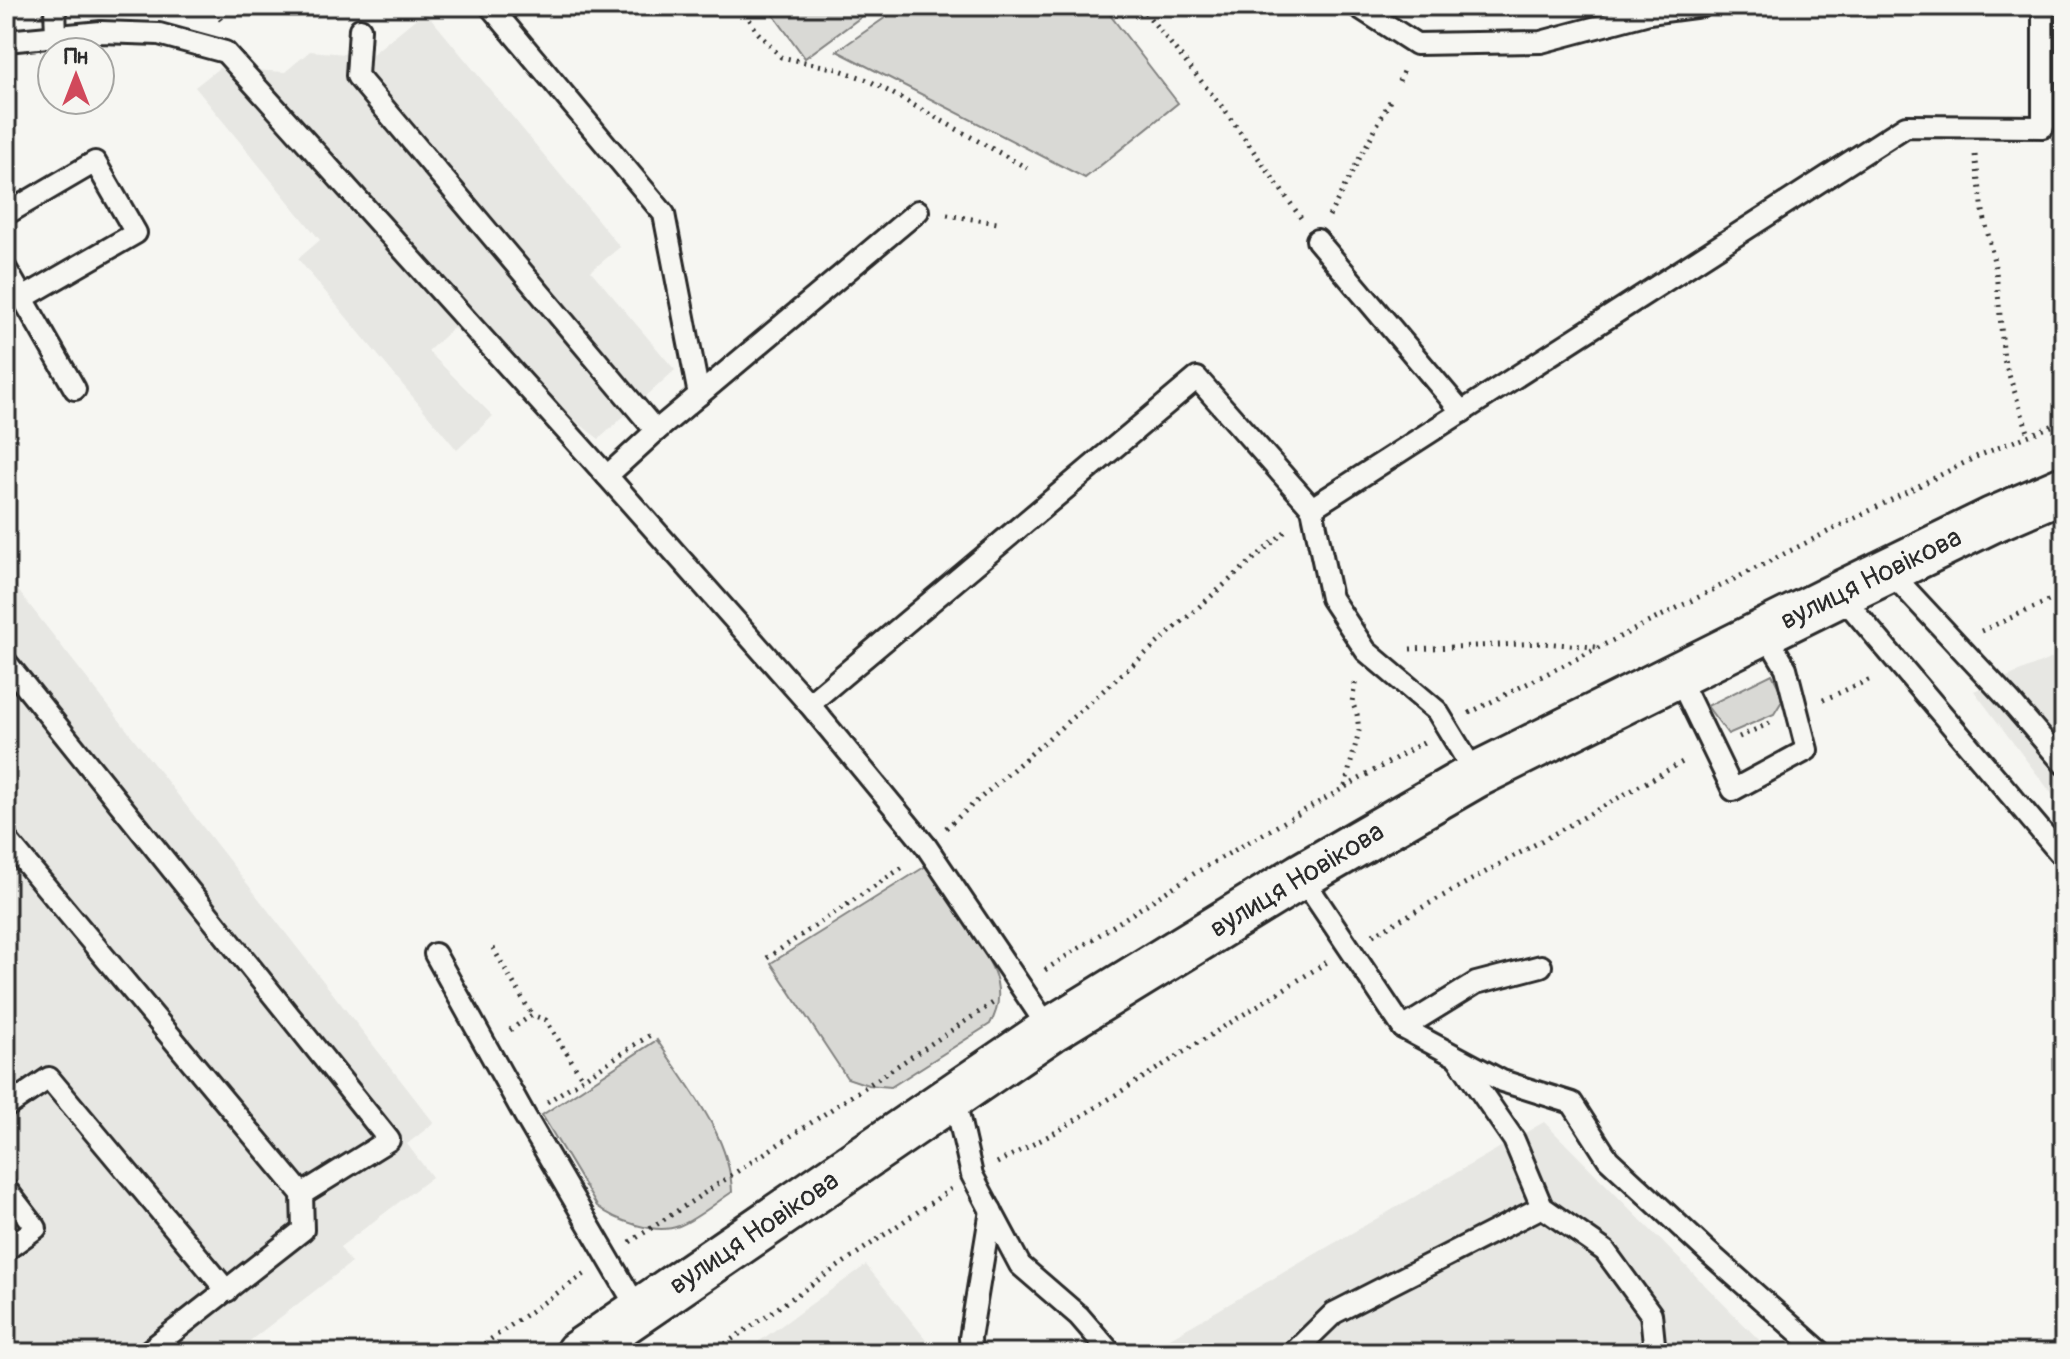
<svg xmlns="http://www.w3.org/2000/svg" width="2070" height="1359" viewBox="0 0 2070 1359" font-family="Pangolin,sans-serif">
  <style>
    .built { fill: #e7e7e3 }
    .green { fill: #d9d9d5; stroke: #828280; stroke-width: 2 }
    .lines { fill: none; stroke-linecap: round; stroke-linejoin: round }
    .service-casing { stroke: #2b2b2b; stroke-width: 26 }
    .secondary-casing { stroke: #2b2b2b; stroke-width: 50 }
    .path { stroke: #2b2b2b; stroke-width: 5; stroke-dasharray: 2 6; stroke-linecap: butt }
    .service { stroke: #f6f6f2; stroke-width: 20 }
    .secondary { stroke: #f6f6f2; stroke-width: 44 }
    .labels { text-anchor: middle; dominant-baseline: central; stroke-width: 6; stroke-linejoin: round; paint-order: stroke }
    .street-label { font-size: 28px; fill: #2b2b2b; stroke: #f6f6f2 }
  </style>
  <rect width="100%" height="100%" fill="#f6f6f2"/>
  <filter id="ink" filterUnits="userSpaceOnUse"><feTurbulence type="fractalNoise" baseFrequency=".0125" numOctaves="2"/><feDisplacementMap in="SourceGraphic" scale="16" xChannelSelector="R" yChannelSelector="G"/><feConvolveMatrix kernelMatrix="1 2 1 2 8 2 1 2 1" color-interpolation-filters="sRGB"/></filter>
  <g filter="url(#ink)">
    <g class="built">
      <path d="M 425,11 L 620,247 L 591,271 L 675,370 L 599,439 L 453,328 L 428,351 L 493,416 L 457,450 L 298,259 L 320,240 L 195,87 L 219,68 L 285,72 L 310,51 L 370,56 Z"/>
      <path d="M 6,575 L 434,1123 L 407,1144 L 432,1177 L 340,1247 L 351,1263 L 234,1353 L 6,1353 Z"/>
      <path d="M 2064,653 L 2064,810 L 1974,691 Z"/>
      <path d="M 1544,1122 L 1772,1353 L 1144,1353 Z"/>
      <path d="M 866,1265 L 937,1353 L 743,1353 Z"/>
    </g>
    <g class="green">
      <path d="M 767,6 L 876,6 L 805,58 Z"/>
      <path d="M 902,6 L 1103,6 L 1178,103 L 1085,178 L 837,51 Z"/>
      <path d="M 1772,674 L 1779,688 L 1782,701 L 1774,714 L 1728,734 L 1707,706 Z"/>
      <path d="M 926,866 C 942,891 994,957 997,983 C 1000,998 998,1011 990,1024 L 891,1087 L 868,1085 L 847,1078 L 771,963 Z"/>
      <path d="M 657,1040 C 687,1086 730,1135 732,1192 C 715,1203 697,1219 679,1226 C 655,1235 616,1221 597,1206 L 542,1115 Z"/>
    </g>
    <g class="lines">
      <defs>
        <g id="service">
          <path d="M 55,6 L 56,37"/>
          <path d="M 490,6 L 664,214 L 699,395"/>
          <path d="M 1357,6 L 1416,44 L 1541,42 L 1649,13 L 1702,6"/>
          <path d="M 360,29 L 357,76 L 656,431"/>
          <path d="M 6,41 L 101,32 L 159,34 L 225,52 L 607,476 L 809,704 L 926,846 L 1050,1030"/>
          <path d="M 6,214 L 95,162 L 136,233 L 23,298"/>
          <path d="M 1317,240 L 1462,412"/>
          <path d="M 6,269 L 75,389"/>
          <path d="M 607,476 L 656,431 L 918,211"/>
          <path d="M 1312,508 L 1906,126 L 2043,127 L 2043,6"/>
          <path d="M 1889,571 L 2010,701 L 2064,764"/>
          <path d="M 1840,594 L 2064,858"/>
          <path d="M 6,662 L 389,1140 L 302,1194"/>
          <path d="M 1677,674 L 1733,790 L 1807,750 L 1786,668 L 1764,631"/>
          <path d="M 809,704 L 1197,378 L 1312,508 L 1331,598 L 1366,651 L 1437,711 L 1476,775"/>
          <path d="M 6,839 L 302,1194 L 303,1230 L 146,1353"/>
          <path d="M 1301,876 L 1403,1028 L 1502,1081 L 1572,1103 L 1608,1159 L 1709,1253 L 1822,1353"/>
          <path d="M 435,954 L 525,1116 L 639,1311"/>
          <path d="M 1403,1028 L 1476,983 L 1541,966"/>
          <path d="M 1459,1060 L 1514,1140 L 1542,1207 L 1605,1251 L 1651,1314 L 1655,1353"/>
          <path d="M 954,1096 L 972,1175 L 1020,1265 L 1079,1316 L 1111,1353"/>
          <path d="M 6,1107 L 49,1078 L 227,1291"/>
          <path d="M 6,1189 L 36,1228 L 6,1250"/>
          <path d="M 971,1353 L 970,1338 L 991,1210"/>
          <path d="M 1293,1353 L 1334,1313 L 1542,1207"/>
        </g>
        <path id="secondary" d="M 578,1353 L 1050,1030 L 1301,876 L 1476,775 L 1840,594 L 1992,520 L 2064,489"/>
      </defs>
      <use href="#service" class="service-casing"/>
      <use href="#secondary" class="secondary-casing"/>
      <g class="path">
        <path d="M 210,6 L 221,20"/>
        <path d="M 741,6 L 758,33 L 781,57 L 837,69 L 868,80 L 1027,168"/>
        <path d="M 1140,6 L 1223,108 L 1301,218"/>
        <path d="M 1399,81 L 1404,69"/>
        <path d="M 1975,155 L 1983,211 L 1996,271 L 2004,360 L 2029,435"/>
        <path d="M 947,215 L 997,223"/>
        <path d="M 1329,216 L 1392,97"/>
        <path d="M 1981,631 L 2064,594"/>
        <path d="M 1410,649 L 1542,643 L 1596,647"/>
        <path d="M 1823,700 L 1873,678"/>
        <path d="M 1469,713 L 1978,456 L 2064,421"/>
        <path d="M 1739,737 L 1770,723"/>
        <path d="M 1345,786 L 1359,731 L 1357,714 L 1352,702 L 1356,679"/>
        <path d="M 946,828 L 1288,529"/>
        <path d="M 1373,935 L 1686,760"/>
        <path d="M 493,948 L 532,1015"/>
        <path d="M 767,958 L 906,865"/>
        <path d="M 1045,970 L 1195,873 L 1424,742"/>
        <path d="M 510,1030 L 532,1015 L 546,1020 L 583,1079"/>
        <path d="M 547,1102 L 650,1035"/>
        <path d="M 997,1163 L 1058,1131 L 1327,962"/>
        <path d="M 630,1242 L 996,1001"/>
        <path d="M 471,1353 L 586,1273"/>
        <path d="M 712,1353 L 951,1189"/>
      </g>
      <use href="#service" class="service"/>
      <use href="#secondary" class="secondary"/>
    </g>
  </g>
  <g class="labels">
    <g class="street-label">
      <text transform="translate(1871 579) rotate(-26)">вулиця Новікова</text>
      <text transform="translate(1297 880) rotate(-31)">вулиця Новікова</text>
      <text transform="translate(754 1233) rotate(-34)">вулиця Новікова</text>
    </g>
  </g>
  <rect width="2070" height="1359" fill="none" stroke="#f6f6f2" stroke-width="32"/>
  <rect x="16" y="16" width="2038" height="1327" fill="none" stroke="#2b2b2b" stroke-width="3" filter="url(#ink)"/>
  <g transform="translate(76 76)"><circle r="38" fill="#f6f6f2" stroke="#a5a5a2" stroke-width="2"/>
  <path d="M0-6L14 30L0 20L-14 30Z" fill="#d1495b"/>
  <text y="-12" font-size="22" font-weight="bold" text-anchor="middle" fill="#2b2b2b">Пн</text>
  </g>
</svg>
